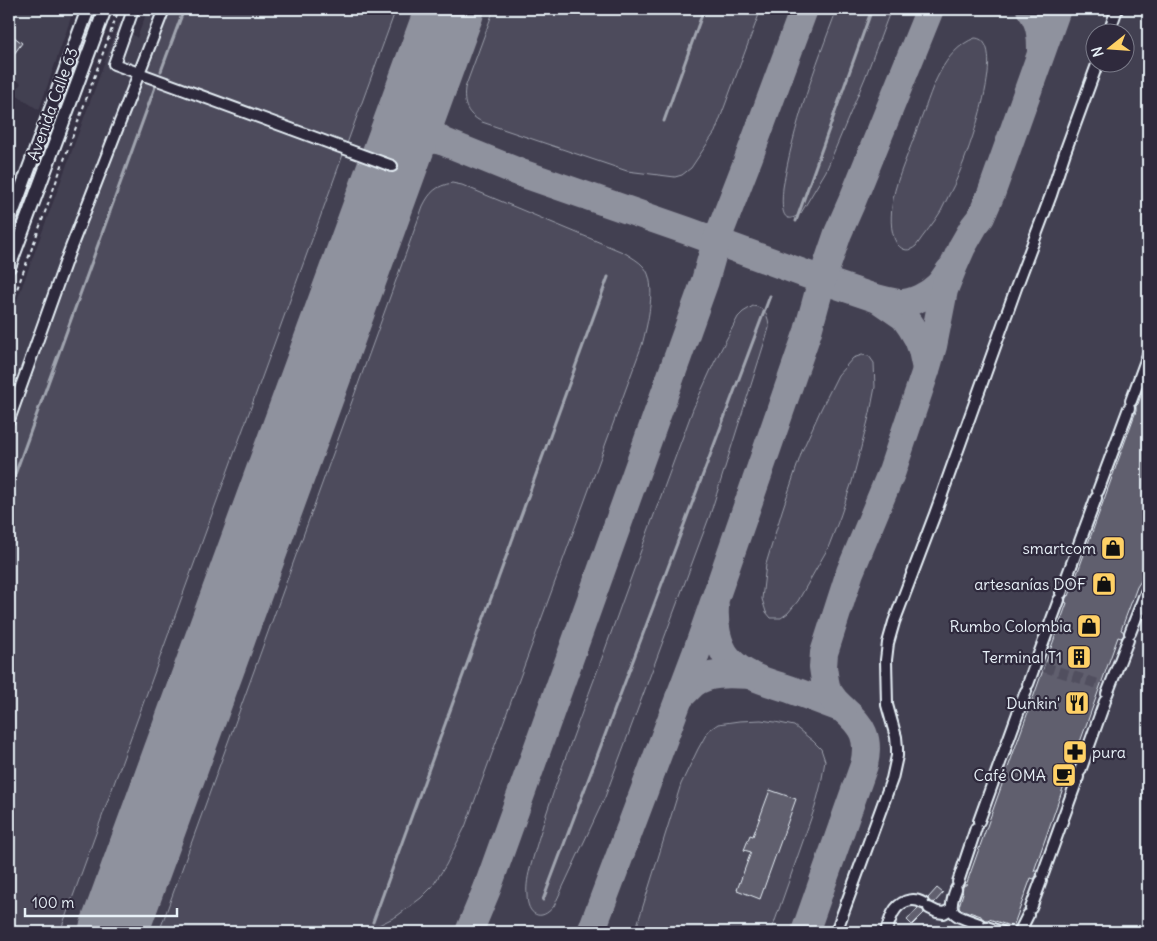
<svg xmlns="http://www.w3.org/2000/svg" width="1157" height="941" viewBox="0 0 1157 941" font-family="Delius,sans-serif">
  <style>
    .built { fill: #433f51; fill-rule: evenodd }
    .green { fill: #4d4b5c; stroke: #9a9eaa }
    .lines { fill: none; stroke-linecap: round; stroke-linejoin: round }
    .stream { stroke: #a0a4af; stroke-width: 3 }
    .taxiway { stroke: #8f929e; stroke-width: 28 }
    .runway { stroke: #8f929e; stroke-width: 69 }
    .building { fill: #605e6e; stroke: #e8f1f8 }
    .minor-tunnel { stroke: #514f5f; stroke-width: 10; stroke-dasharray: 10 5; stroke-linecap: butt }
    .minor-casing { stroke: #e8f1f8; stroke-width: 14 }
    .major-casing { stroke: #e8f1f8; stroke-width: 16 }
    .path { stroke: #e8f1f8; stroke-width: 2; stroke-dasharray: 4 4; stroke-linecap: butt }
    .minor { stroke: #2f2a3d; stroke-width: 10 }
    .major { stroke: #2f2a3d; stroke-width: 12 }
    .labels { text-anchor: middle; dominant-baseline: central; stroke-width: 4.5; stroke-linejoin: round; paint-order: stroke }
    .street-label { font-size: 16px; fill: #e8f1f8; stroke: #2f2a3d }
    .poi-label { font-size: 16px; fill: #e8f1f8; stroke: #2f2a3d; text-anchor: end }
  </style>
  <rect width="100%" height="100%" fill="#363244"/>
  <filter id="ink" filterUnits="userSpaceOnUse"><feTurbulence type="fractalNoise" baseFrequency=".02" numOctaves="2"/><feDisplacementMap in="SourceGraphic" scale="10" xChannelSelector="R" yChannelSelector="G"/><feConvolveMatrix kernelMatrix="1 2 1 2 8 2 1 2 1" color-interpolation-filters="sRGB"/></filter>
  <g filter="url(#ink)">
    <g class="built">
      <path d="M 9,9 L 74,9 L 39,110 L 14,94 L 21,83 L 9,75 Z"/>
      <path d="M 148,9 L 1148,9 L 1148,932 L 9,932 L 9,322 L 119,23 L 137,38 ZM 1094,32 L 1124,32 L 1124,62 L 1094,62 Z"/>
    </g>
    <g class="green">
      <path d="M 168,9 L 396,9 L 60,932 L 9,932 L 9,434 L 79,242 Z"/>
      <path d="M 494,9 L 761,9 L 715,132 L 691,168 L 682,175 L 675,177 L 627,171 L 482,122 C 467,114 463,105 465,88 Z"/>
      <path d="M 837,9 L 891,9 L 865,78 L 826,171 L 801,213 C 779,230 782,201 783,188 C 793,126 815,67 837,9 Z"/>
      <path d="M 975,38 C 1012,40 963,168 953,187 C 949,195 945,203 941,211 C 934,223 924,234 916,246 C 909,252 903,251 897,244 C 889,231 891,213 893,199 C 897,177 910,150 917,129 C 925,111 930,90 940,72 C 948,57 959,44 975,38 Z"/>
      <path d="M 452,183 L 462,185 L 625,253 C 631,257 639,261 644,267 C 658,283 647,326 642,345 L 465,827 L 446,865 L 432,887 L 421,898 L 397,916 L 365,932 L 159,932 L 423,206 C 430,192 436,186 452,183 Z"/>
      <path d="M 753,306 C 765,307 769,317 769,328 L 710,515 L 605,797 L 554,906 C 541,923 527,915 527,895 C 526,886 528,875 531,865 C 549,799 574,734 598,669 C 629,582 661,496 693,409 L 714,363 L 738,317 L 743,312 Z"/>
      <path d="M 862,355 L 869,356 L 874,363 L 875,387 L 870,413 L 852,482 L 840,517 L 828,548 L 798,601 L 788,613 L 781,618 L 771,618 L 766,612 L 762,599 L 766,564 L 782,511 L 802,451 L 821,409 L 838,375 L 853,358 Z"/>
      <path d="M 761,720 L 775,722 L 794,726 L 813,741 L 821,749 L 825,761 L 821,784 L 815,807 L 771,932 L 635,932 L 681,784 L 698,749 L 708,731 L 718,724 L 739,721 Z"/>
    </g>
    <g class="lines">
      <g class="stream">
        <path d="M 161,71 L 184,9"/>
        <path d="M 664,121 L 704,9"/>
        <path d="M 796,221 L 872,9"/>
        <path d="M 9,491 L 155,87"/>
        <path d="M 543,900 L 770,296"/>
        <path d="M 373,922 L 608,277"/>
      </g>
      <g class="taxiway">
        <path d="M 1030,9 C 1040,22 1041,35 1041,51"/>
        <path d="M 447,16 L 451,9"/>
        <path d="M 420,91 C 417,111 426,130 442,141 L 521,173 L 688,231 L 822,280 L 878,299 L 904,317 L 911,327 L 918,339 L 922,350 L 926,369"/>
        <path d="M 395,158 C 408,141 421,137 442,141"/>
        <path d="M 876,298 C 883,300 892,302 899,303 C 913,303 929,295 938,286 C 943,281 946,275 950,270"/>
        <path d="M 715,607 C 714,623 717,645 728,658 C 743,677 771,683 792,690 C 809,696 826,703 843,709 C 863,726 870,738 864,765 L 805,932"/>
        <path d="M 679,698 C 683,694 688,689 693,684 C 708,672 731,674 750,675"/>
        <path d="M 843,709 L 835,701 L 827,690 L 825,681 L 823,667 L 824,653 L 850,572 L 892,471 L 926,370 L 933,346 L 944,290 L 954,265 L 962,247 L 974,226 L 981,217 L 991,194 L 1057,9"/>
        <path d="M 469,932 L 487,889 L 705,281 L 716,242 L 749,157 L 804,9"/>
        <path d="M 591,932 L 695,656 L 716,596 L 808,331 L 822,280 L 838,233 L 853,199 L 930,9"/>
      </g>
      <path class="runway" d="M 113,932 L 450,9"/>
    </g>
    <g class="building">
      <path d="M 9,33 L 22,43 L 9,61 Z"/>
      <path d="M 1147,379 L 1148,379 L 1148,570 L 1137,587 L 1133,598 L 1121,630 L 1123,631 L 1124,635 L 1121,638 L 1118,637 L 1071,767 L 1074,768 L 1073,772 L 1071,775 L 1068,774 L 1034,871 L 1037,871 L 1036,876 L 1034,879 L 1031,878 L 1013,927 L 989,919 L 988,920 L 985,920 L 981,917 L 981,916 L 960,909 L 959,906 L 963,893 L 962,892 L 963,887 L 964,885 L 966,885 L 1067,603 L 1065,602 L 1066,598 L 1068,595 L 1069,596 L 1136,411 L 1136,406 L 1138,404 Z"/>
      <path d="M 770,790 L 796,799 L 760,899 L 737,890 L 751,852 L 744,850 L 750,835 L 753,836 Z"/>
      <path d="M 937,888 L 943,893 L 934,903 L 929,901 L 928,898 Z"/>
      <path d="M 918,908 L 923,910 L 924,913 L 912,925 L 907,920 Z"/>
    </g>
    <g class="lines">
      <path class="minor-tunnel" d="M 1044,667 L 1101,685"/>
      <defs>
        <g id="minor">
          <path d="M 132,9 L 133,10 L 114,64 L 392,166"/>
          <path d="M 1109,32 L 1117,9"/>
          <path d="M 1131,401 L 1148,355"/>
          <path d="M 9,420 L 68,255 L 164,9"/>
          <path d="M 1098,491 L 1129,408"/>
          <path d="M 1061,593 L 1096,498"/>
          <path d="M 1130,633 L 1144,597 L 1148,588"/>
          <path d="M 1028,684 L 1059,600"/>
          <path d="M 1107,694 L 1128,640"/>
          <path d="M 1080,771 L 1105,701"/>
          <path d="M 979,821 L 1026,691"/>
          <path d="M 1043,874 L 1078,777"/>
          <path d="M 958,882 L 976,828"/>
          <path d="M 956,889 C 945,917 956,915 979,924"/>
          <path d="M 929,908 L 937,912 L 944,913 L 951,909"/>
          <path d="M 1031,908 L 1041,881"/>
          <path d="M 986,927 L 1002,932"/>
          <path d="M 836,932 L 892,779 L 897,756 L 897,748 L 896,737 L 887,705 L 886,660 L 888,643 L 894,622 L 935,514 L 1016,288 L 1051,195 L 1065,152 L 1098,62"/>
          <path d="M 886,932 C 888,926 890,919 893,913 C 899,902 912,896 923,903"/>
          <path d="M 1018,932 L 1020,931 L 1028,915"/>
        </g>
        <g id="major">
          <path d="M 9,222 L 88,9"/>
          <path d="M 9,267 L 105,9"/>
        </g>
      </defs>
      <use href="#minor" class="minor-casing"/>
      <use href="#major" class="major-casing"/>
      <path class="path" d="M 9,311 L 119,9"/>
      <use href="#minor" class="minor"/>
      <use href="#major" class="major"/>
    </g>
  </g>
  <defs>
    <symbol id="shop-square" viewBox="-11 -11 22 22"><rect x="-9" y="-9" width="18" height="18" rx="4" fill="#ffd166" stroke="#2f2a3d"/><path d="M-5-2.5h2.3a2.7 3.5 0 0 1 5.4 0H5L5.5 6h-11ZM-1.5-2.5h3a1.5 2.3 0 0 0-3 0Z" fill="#111"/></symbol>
    <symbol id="building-square" viewBox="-11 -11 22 22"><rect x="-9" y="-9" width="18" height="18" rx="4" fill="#ffd166" stroke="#2f2a3d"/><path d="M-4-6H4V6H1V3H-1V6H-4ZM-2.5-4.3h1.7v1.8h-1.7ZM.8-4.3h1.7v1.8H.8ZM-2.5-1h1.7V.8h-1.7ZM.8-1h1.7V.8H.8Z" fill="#111"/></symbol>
    <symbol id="restaurant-square" viewBox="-11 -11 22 22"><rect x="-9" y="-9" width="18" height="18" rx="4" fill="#ffd166" stroke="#2f2a3d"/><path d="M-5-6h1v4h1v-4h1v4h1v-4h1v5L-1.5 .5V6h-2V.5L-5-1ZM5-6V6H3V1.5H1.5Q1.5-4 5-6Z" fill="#111"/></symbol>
    <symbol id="pharmacy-square" viewBox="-11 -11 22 22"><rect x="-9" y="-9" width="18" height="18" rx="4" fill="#ffd166" stroke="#2f2a3d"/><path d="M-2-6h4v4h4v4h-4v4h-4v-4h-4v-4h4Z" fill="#111"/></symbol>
    <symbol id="cafe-square" viewBox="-11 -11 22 22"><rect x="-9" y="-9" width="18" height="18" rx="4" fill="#ffd166" stroke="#2f2a3d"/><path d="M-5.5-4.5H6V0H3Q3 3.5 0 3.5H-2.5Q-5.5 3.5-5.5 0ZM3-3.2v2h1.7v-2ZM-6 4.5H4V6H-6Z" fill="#111"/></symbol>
  </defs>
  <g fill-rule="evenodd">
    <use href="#shop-square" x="1099" y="534" width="28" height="28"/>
    <use href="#shop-square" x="1090" y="570" width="28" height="28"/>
    <use href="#shop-square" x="1075" y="612" width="28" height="28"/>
    <use href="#building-square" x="1065" y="643" width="28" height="28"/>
    <use href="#restaurant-square" x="1063" y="689" width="28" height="28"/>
    <use href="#pharmacy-square" x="1061" y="738" width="28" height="28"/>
    <use href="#cafe-square" x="1050" y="761" width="28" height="28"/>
  </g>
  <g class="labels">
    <g class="street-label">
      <text transform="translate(52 104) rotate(-70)">Avenida Calle 63</text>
    </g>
    <g class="poi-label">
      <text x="1096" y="548">smartcom</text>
      <text x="1086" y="584">artesanías DOF</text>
      <text x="1072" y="626">Rumbo Colombia</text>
      <text x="1062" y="657">Terminal T1</text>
      <text x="1060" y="703">Dunkin'</text>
      <text x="1092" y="752" text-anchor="start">pura</text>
      <text x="1046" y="775">Café OMA</text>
    </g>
  </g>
  <rect width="1157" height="941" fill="none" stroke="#2f2a3d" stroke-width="30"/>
  <rect x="15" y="15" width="1127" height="911" fill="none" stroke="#e8f1f8" stroke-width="2" filter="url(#ink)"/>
  <g transform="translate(1110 48) rotate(253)"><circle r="24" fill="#2f2a3d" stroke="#797a88"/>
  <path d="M0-4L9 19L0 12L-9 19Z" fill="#ffd166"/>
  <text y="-8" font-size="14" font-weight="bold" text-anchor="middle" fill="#e8f1f8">N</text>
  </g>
  <path d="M25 908v8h152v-8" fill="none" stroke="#e8f1f8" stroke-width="2.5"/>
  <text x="32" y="908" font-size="15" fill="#e8f1f8" stroke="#2f2a3d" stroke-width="4" paint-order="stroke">100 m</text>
</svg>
